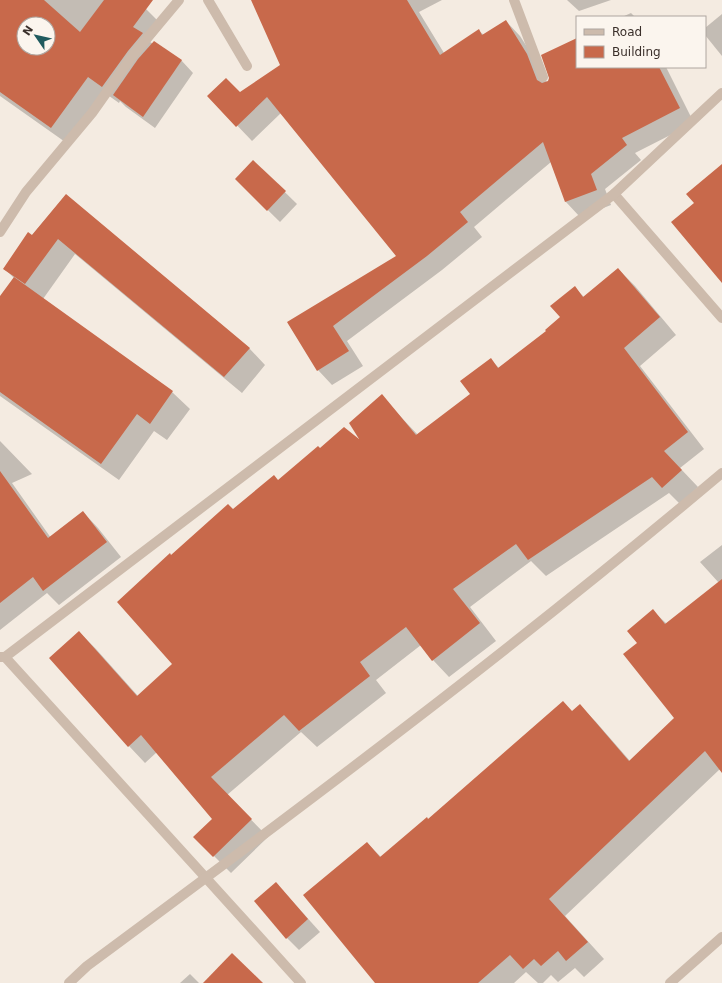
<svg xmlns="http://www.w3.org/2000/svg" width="722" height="983" viewBox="0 0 722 983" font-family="'DejaVu Sans',sans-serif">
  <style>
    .shadow { fill: #0003; fill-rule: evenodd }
    .building { fill: #c8694b; fill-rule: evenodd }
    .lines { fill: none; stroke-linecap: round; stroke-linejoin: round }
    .street { stroke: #cdbbac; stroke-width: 10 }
  </style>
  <rect width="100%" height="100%" fill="#f4ebe1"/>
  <g class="shadow">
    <path d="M 0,0 L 134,0 L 146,9 L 163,26 L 150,42 L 181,60 L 193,73 L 155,128 L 126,107 L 120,101 L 119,103 L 105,93 L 68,144 L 0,96 ZM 24,24 L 48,24 L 48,48 L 24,48 Z"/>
    <path d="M 252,0 L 442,0 L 419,12 L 444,53 L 479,31 L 484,35 L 506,21 L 520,36 L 542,70 L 547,83 L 577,39 L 577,67 L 666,67 L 694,123 L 635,153 L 641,160 L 605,189 L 611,205 L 580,217 L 566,202 L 551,162 L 474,227 L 482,237 L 442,270 L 347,341 L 363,366 L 332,385 L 318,370 L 288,323 L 398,256 L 281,113 L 252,141 L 209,96 L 240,93 L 282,65 Z"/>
    <path d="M 567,0 L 611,0 L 579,11 Z"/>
    <path d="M 631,13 L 635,17 L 622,17 Z"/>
    <path d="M 722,14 L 722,56 L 705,35 L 705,28 Z"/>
    <path d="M 253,161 L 297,204 L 280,222 L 236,179 Z"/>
    <path d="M 66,195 L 249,348 L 265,365 L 242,393 L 75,254 L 43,299 L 172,392 L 190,409 L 167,440 L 154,431 L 119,480 L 0,396 L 0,299 L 14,278 L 4,268 Z"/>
    <path d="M 618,269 L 635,286 L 676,335 L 640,366 L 704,449 L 680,468 L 698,487 L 680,504 L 669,493 L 546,576 L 531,561 L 470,607 L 496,641 L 449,677 L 433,660 L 421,645 L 376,680 L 386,693 L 317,747 L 301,732 L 227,795 L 268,837 L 231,873 L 195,837 L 213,819 L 157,752 L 145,763 L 129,746 L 79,632 L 96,649 L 138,696 L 174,664 L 172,556 L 234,510 L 278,481 L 320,449 L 362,443 L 381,396 L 418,435 L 471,394 L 490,359 L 499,368 L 548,332 L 561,317 L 574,287 L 585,298 Z"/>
    <path d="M 0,441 L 32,474 L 12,483 L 51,538 L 83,512 L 98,528 L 121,557 L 59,605 L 47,593 L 0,630 Z"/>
    <path d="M 722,545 L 722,771 L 720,769 L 565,916 L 604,959 L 584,977 L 575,968 L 558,982 L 551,975 L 543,983 L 538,983 L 526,972 L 514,983 L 376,983 L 367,843 L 381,857 L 580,706 L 596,722 L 630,761 L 676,718 L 638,643 L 653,611 L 667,624 L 719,583 L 700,562 Z"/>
    <path d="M 276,883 L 320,932 L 299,950 L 287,938 Z"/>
    <path d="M 190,974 L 199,983 L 180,983 Z"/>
  </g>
  <g class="building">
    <path d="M 0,0 L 44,0 L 80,32 L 104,0 L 153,0 L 133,27 L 143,33 L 128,51 L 102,87 L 88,77 L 51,128 L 0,92 ZM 24,24 L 48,24 L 48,48 L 24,48 Z"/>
    <path d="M 251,0 L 407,0 L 440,55 L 479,29 L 482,35 L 506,20 L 527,54 L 537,80 L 542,83 L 548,81 L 549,78 L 541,55 L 577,38 L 577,67 L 659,67 L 680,108 L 622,138 L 627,145 L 591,174 L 597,190 L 565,202 L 543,142 L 460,212 L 468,222 L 427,256 L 333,326 L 349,351 L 317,371 L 287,322 L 396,256 L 267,97 L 236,127 L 207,96 L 226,78 L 240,92 L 280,65 Z"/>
    <path d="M 154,41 L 182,60 L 143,117 L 113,95 L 138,59 Z"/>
    <path d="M 253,160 L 286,191 L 267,211 L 235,179 Z"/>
    <path d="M 722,164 L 722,283 L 671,222 L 694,203 L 686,194 Z"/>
    <path d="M 66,194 L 250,348 L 224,377 L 58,239 L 25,284 L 3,269 L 28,232 L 32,235 Z"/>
    <path d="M 618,268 L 660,317 L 624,348 L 688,432 L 664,451 L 682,470 L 662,488 L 652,477 L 528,560 L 516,544 L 453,589 L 480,623 L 432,661 L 406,627 L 360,662 L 370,676 L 299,731 L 284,715 L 211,777 L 252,819 L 213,857 L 193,837 L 212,819 L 141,735 L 128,747 L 49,658 L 79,631 L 137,696 L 172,664 L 117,602 L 170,553 L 171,555 L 228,504 L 233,509 L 274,475 L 278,480 L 318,446 L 320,448 L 344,427 L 359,439 L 349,423 L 382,394 L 416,435 L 470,394 L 460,381 L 491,358 L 498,368 L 546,331 L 545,330 L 560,317 L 550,306 L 575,286 L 583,297 Z"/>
    <path d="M 14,277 L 173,391 L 150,424 L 137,414 L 101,464 L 0,392 L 0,296 Z"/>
    <path d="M 0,471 L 48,538 L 83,511 L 107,542 L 43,591 L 33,577 L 0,603 Z"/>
    <path d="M 722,579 L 722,773 L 705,751 L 549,899 L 588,942 L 566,961 L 558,951 L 541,966 L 534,959 L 523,969 L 510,955 L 478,983 L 375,983 L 303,895 L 367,842 L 380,857 L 427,817 L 428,819 L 563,701 L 572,711 L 580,704 L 629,761 L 674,718 L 623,654 L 637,643 L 627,631 L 653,609 L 665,624 Z"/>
    <path d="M 276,882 L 308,919 L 286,939 L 254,901 Z"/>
    <path d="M 232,953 L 263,983 L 203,983 Z"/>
  </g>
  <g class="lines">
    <g class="street">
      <path d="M 208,0 L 247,66"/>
      <path d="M 514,0 L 543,77"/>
      <path d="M 614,194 L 722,318"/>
      <path d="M 0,232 L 26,192 L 92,113 L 133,55 L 179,0"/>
      <path d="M 0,657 L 5,657 L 206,878 L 301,983"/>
      <path d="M 5,657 L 614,194 L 722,93"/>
      <path d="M 69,983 L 87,966 C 302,807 517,646 722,473"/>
      <path d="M 670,983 L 722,937"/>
    </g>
  </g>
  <rect x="576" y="16" width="130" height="52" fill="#fbf5ee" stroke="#aea6a0"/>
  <rect x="584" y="29" width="20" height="6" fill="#cdbbac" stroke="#aea6a0"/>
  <text x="612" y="36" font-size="12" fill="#3b302b">Road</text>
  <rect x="584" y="46" width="20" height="12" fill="#c8694b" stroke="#aea6a0"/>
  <text x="612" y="56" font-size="12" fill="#3b302b">Building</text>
  <g transform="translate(36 36) rotate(304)"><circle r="19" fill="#fbf5ee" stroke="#aea6a0"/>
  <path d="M0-3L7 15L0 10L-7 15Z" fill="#1f5a5e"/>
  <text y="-6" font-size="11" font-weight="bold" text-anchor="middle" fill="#3b302b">N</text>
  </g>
</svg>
